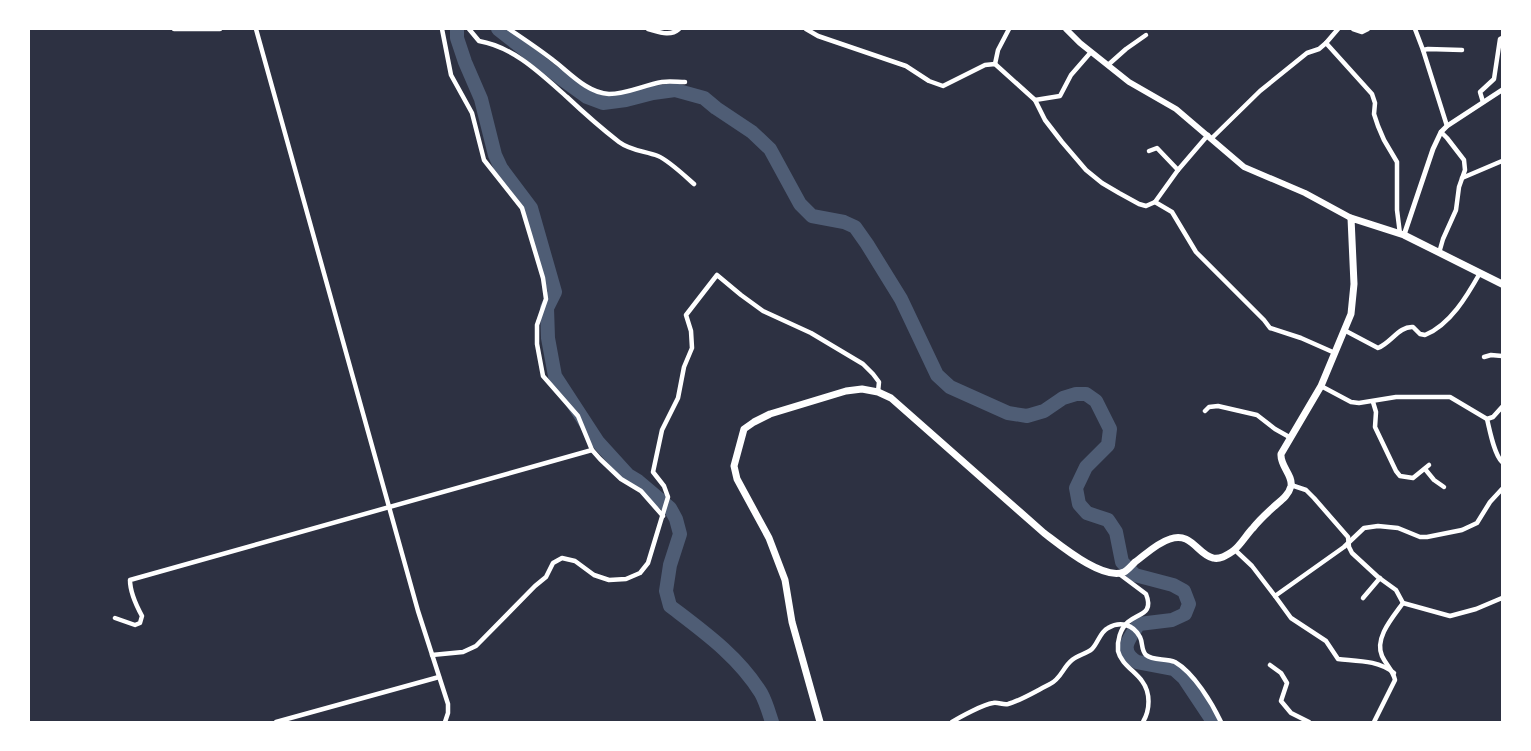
<svg xmlns="http://www.w3.org/2000/svg" width="1531" height="751" viewBox="0 0 1531 751" font-family="Signika,sans-serif">
  <style>
    .lines { fill: none; stroke-linecap: round; stroke-linejoin: round }
    .river { stroke: #4f5d75; stroke-width: 14 }
    .minor { stroke: #fff; stroke-width: 4.5 }
    .tertiary { stroke: #fff; stroke-width: 5 }
    .secondary { stroke: #fff; stroke-width: 6 }
    .primary { stroke: #fff; stroke-width: 7 }
  </style>
  <rect width="100%" height="100%" fill="#2d3142"/>
  <g class="lines">
    <g class="river">
      <path d="M 457,29 L 457,38 L 465,62 L 481,99 L 495,155 L 501,168 L 531,208 L 555,292 L 547,308 L 548,338 L 555,376 L 598,442 L 628,475 L 638,481 L 670,508 L 676,519 L 680,534 L 670,565 L 666,591 L 670,606 C 704,632 738,656 761,693 C 766,702 769,713 772,722"/>
      <path d="M 498,29 L 562,79 L 587,97 L 603,103 L 626,100 L 653,93 L 675,90 L 704,98 L 716,108 L 752,132 L 770,149 L 800,204 L 812,216 L 844,222 L 855,227 L 867,244 L 901,299 L 937,375 L 950,387 L 1008,413 L 1027,416 L 1044,411 L 1063,398 L 1076,394 L 1086,394 L 1096,401 L 1110,429 L 1108,445 L 1086,467 L 1076,488 L 1079,504 L 1087,513 L 1108,520 L 1116,532 L 1122,562 L 1135,575 L 1173,585 L 1184,591 L 1189,604 L 1185,614 L 1172,620 L 1139,624 C 1129,638 1118,651 1137,662 L 1174,669 L 1184,678 L 1210,717 L 1212,722"/>
    </g>
    <g class="minor">
      <path d="M 174,29 L 220,29"/>
      <path d="M 256,29 L 418,611 L 448,704 L 448,713 L 445,722"/>
      <path d="M 442,29 L 451,75 L 472,113 L 484,160 L 522,208 L 543,278 L 546,299 L 537,325 L 537,344 L 543,376 L 578,416 L 592,450 L 600,459 L 621,479 L 641,491 L 663,516"/>
      <path d="M 469,29 L 479,41 C 514,47 541,74 567,97 C 584,113 601,128 619,142 C 631,151 645,151 658,156 C 668,160 685,176 694,184"/>
      <path d="M 509,29 C 524,39 539,49 553,60 C 569,72 587,93 609,94 C 627,94 644,85 662,82 C 669,81 678,82 685,82"/>
      <path d="M 648,29 C 659,32 670,37 679,29"/>
      <path d="M 806,29 L 818,36 L 906,66 L 929,81 L 943,86 L 985,65 L 995,64 L 1035,100 L 1045,120 L 1062,142 L 1086,170 L 1102,183 L 1119,193 L 1139,204 L 1146,206 L 1155,202 L 1178,170 L 1208,135"/>
      <path d="M 1353,29 L 1362,32 L 1368,29"/>
      <path d="M 1415,29 L 1423,50 L 1447,126"/>
      <path d="M 1326,43 L 1372,94 L 1375,103 L 1374,114 L 1378,126 L 1384,140 L 1397,162 L 1397,210 L 1400,234"/>
      <path d="M 1423,50 L 1428,49 L 1462,50"/>
      <path d="M 995,64 L 998,50 L 1009,29"/>
      <path d="M 1108,65 L 1126,49 L 1146,35"/>
      <path d="M 1035,100 L 1060,96 L 1071,75 L 1091,52"/>
      <path d="M 1483,102 L 1480,92 L 1494,79 L 1500,39 L 1502,38"/>
      <path d="M 1212,138 L 1260,91 L 1307,53 L 1319,49 L 1326,43 L 1338,29"/>
      <path d="M 1149,151 L 1157,148 L 1178,170"/>
      <path d="M 1462,178 L 1502,161"/>
      <path d="M 1155,202 L 1172,212 L 1196,252 L 1264,320 L 1270,328 L 1301,338 L 1335,353"/>
      <path d="M 1439,253 L 1443,239 L 1456,210 L 1459,187 L 1465,170 L 1464,160 L 1447,138 L 1441,132"/>
      <path d="M 1344,330 L 1378,348 C 1391,343 1399,326 1413,327 L 1420,334 L 1425,335 C 1450,325 1467,296 1480,273"/>
      <path d="M 1484,357 L 1491,355 L 1502,356"/>
      <path d="M 1321,386 L 1351,402 L 1359,403 L 1396,397 L 1450,397 L 1487,419 L 1493,417 L 1502,407"/>
      <path d="M 1373,402 L 1376,412 L 1375,427 L 1396,471 L 1400,476 L 1413,478 L 1429,465"/>
      <path d="M 1205,411 L 1209,407 L 1218,406 L 1257,415 L 1275,429 L 1291,438"/>
      <path d="M 1487,419 C 1490,431 1494,454 1502,462"/>
      <path d="M 1425,469 L 1434,480 L 1444,487"/>
      <path d="M 1291,485 L 1306,490 L 1314,498 L 1348,537 L 1349,547 L 1352,553 L 1378,577 L 1396,590 L 1403,603 L 1450,616 L 1476,609 L 1502,598"/>
      <path d="M 1235,550 L 1252,566 L 1275,596 L 1344,547 L 1364,528 L 1378,526 L 1398,528 L 1420,537 L 1427,537 L 1462,530 L 1477,523 L 1490,502 L 1502,489"/>
      <path d="M 1118,573 L 1146,594 C 1154,614 1139,613 1128,622 C 1120,629 1117,641 1118,651 C 1121,664 1135,671 1142,681 C 1151,693 1150,710 1143,722"/>
      <path d="M 1275,596 L 1291,618 L 1326,641 L 1338,659 C 1357,661 1378,660 1394,673"/>
      <path d="M 1363,598 L 1380,578"/>
      <path d="M 115,618 L 135,625 L 140,623 L 142,616 C 136,605 130,593 130,580 L 592,450"/>
      <path d="M 432,655 L 463,652 L 476,646 L 535,586 L 546,577 L 553,563 L 562,558 L 575,561 L 594,575 L 609,580 L 626,579 L 640,573 L 648,563 L 668,497 L 664,486 L 653,472 L 662,430 L 678,398 L 684,367 L 692,348 L 691,331 L 686,315 L 717,275 L 741,295 L 763,311 L 811,333 L 863,364 L 873,374 L 879,382 L 878,392"/>
      <path d="M 1270,665 L 1281,673 L 1287,683 L 1281,701 L 1291,713 L 1309,722"/>
      <path d="M 276,722 L 439,677"/>
      <path d="M 952,722 C 960,717 984,704 993,703 C 998,702 1003,705 1008,704 C 1020,701 1038,690 1050,684 C 1061,679 1063,667 1072,660 C 1078,655 1086,654 1092,649 C 1098,643 1100,632 1108,628 C 1120,621 1133,624 1140,637 C 1143,643 1141,650 1146,655 C 1153,661 1166,658 1175,662 C 1194,673 1212,703 1221,722"/>
      <path d="M 1374,722 L 1395,680 C 1393,670 1386,665 1382,656 C 1374,638 1393,617 1403,603"/>
    </g>
    <path class="tertiary" d="M 1404,235 L 1433,149 L 1441,132 L 1447,126 L 1502,90"/>
    <path class="secondary" d="M 1066,29 L 1080,43 L 1129,82 L 1176,109 L 1244,167 L 1305,193 L 1351,218"/>
    <path class="primary" d="M 820,722 L 792,622 L 785,580 L 769,538 L 737,479 L 734,466 L 744,429 L 754,422 L 770,414 L 846,391 L 862,389 L 878,392 L 891,398 L 1044,533 C 1060,545 1103,581 1124,572 C 1128,570 1132,565 1135,562 C 1146,554 1157,543 1170,539 C 1191,531 1198,555 1213,558 C 1220,560 1227,555 1233,551 C 1241,545 1246,535 1253,528 C 1260,519 1269,511 1277,504 C 1283,499 1289,494 1291,486 C 1293,475 1280,466 1281,454 L 1321,386 L 1351,314 L 1354,284 L 1351,218 L 1404,235 L 1502,284"/>
  </g>
  <rect width="1531" height="751" fill="none" stroke="#ffffff" stroke-width="60"/>
</svg>
